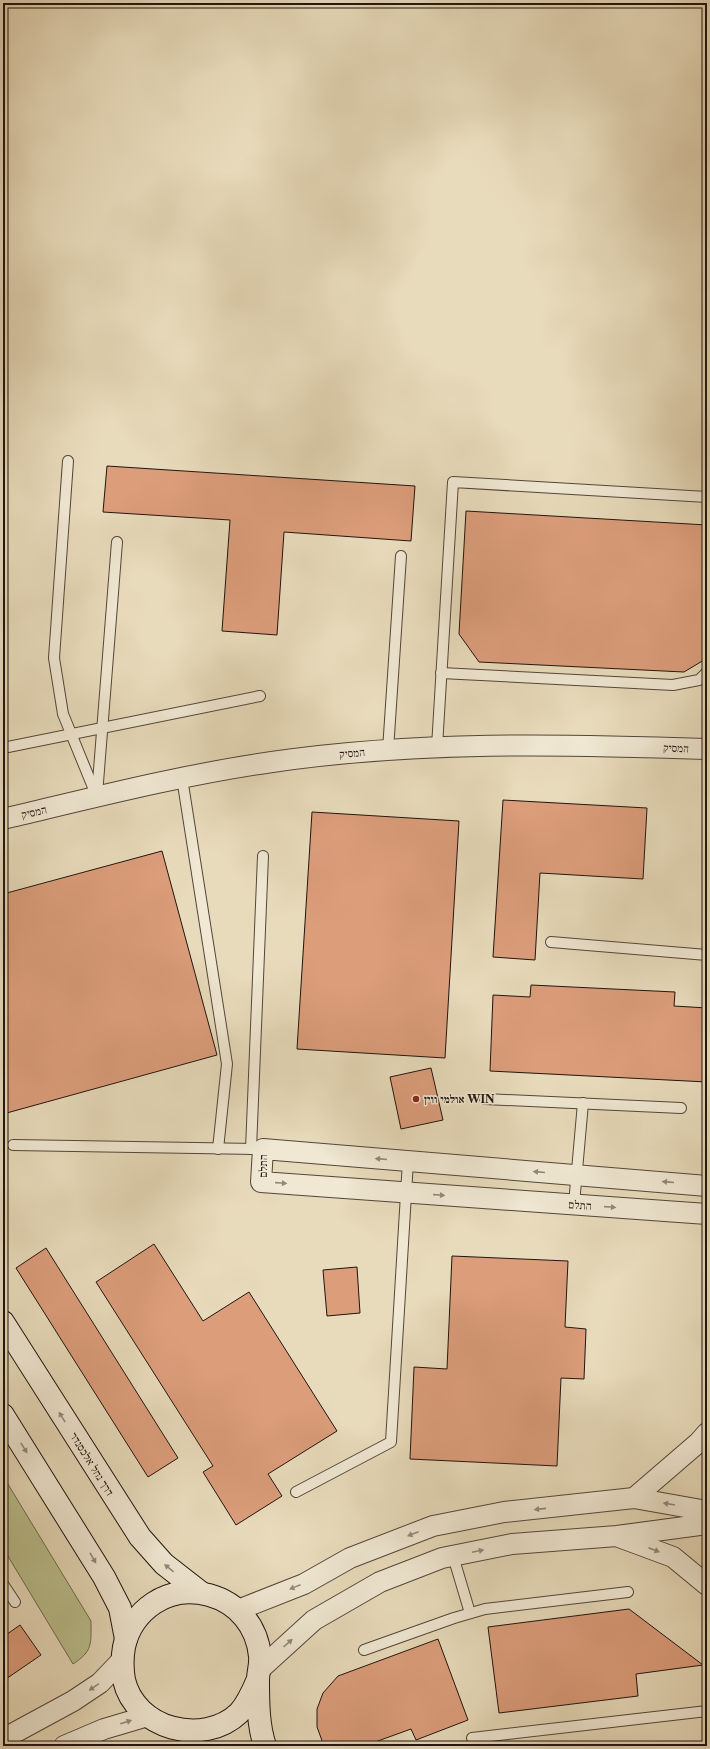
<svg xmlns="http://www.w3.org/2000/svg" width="710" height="1749" viewBox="0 0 710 1749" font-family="'Libre Caslon Text','Frank Ruhl Libre',serif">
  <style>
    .green { fill: #babf8d; stroke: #6d6a4e }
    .building { fill: #dc9d7b; stroke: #201410 }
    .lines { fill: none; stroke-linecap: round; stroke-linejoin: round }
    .lane-casing { stroke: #52463b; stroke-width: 12 }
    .street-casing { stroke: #52463b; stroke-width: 22 }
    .secondary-casing { stroke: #201410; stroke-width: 24 }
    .lane { stroke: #f0e8d3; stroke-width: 10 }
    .street { stroke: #f0e8d3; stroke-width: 20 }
    .secondary { stroke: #f0e8d3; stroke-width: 22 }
    .oneway { fill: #92897b }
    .poi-dot { fill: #8f2418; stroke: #f0e8d3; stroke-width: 1.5 }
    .labels { text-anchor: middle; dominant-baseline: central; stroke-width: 3; stroke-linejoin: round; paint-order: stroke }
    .street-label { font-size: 11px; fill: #201410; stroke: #f0e8d3 }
    .poi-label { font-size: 11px; font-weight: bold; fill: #201410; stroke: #f0e8d3; text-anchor: start }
  </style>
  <rect width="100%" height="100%" fill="#e8dbbb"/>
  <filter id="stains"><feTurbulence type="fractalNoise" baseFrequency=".005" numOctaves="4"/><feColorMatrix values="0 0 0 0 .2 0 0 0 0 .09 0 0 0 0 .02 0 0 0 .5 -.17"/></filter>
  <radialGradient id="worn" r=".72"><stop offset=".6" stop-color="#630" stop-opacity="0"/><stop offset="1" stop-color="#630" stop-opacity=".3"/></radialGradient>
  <path class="green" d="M 3,1476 L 91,1621 C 91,1644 93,1651 73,1664 L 3,1548 Z"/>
  <g class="building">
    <path d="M 107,466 L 415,486 L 411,541 L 284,532 L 277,635 L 222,631 L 230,520 L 103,512 Z"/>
    <path d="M 466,511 L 707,525 L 707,608 L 704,660 L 684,672 L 479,662 L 459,634 Z"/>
    <path d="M 503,800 L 647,808 L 643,879 L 540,873 L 535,960 L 493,957 Z"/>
    <path d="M 312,812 L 459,821 L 445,1058 L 297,1049 Z"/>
    <path d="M 162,851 L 217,1055 L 3,1114 L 3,894 Z"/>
    <path d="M 531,985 L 675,992 L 674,1006 L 707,1008 L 707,1082 L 490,1071 L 493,995 L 530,997 Z"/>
    <path d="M 431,1068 L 443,1120 L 401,1129 L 390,1077 Z"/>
    <path d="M 154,1244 L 203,1321 L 249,1292 L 337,1431 L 268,1474 L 282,1496 L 236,1525 L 203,1472 L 213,1466 L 96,1282 Z"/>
    <path d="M 46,1248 L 178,1458 L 148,1477 L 16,1268 Z"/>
    <path d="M 452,1256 L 568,1261 L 565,1327 L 586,1329 L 584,1379 L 561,1378 L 557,1466 L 410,1459 L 414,1367 L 447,1369 Z"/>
    <path d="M 357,1267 L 360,1313 L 327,1316 L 323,1270 Z"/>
    <path d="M 629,1609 L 703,1665 L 636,1674 L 638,1696 L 499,1713 L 488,1627 Z"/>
    <path d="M 20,1625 L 41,1655 L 3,1681 L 3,1637 Z"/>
    <path d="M 438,1639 L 468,1720 L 416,1740 L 411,1729 L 364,1746 L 324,1746 L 317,1727 L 317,1709 L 323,1693 L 338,1676 Z"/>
  </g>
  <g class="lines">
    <defs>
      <g id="lane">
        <path d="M 68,461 L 54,658 L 63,714 L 97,797"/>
        <path d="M 441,673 L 673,685 L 699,680 L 707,672"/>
        <path d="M 437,747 L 453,482 L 707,497"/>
        <path d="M 3,748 L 260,696"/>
        <path d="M 388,750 L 401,556"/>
        <path d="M 182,778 L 227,1064 L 218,1149"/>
        <path d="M 97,795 L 117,542"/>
        <path d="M 551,942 L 707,955"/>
        <path d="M 485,1099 L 681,1108"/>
        <path d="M 13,1145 L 257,1149"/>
        <path d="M 251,1149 L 263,856"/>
        <path d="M 574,1204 L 583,1103"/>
        <path d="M 296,1492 L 391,1442 L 408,1161"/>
        <path d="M 453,1556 L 470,1613"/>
        <path d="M 3,1584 L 15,1602"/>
        <path d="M 364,1650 L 454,1618 L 485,1609 L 628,1592"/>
        <path d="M 472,1738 L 707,1711"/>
        <path d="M 706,1746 L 707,1746"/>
      </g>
      <g id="street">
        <path d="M 3,819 C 92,798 181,775 272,762 C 416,741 562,744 707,749"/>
        <path d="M 707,1186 L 263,1149 L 261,1182 L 707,1214"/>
        <path d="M 634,1498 L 699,1442 L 707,1433"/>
        <path d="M 619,1537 L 673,1557 L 707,1585"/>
        <path d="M 238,1610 L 304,1584 L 350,1558 L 433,1526 L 504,1512 L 634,1498 L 707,1511"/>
        <path d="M 259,1670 L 314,1620 L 380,1582 L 442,1558 L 512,1544 L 617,1536 L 707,1524"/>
        <path d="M 3,1739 L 73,1701 L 100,1683 L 122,1660"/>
        <path d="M 64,1746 L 104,1729 L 148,1716"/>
      </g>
      <g id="secondary">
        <path d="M 3,1322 L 140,1537 L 164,1564 L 200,1592"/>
        <path d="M 3,1415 L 104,1577 L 120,1608 L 126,1639"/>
        <path d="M 258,1679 C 253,1691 248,1703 239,1713 C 203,1747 135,1729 124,1680 C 122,1668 122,1658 124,1647 C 128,1628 139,1613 154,1603 C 171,1592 191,1590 209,1595 C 238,1603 257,1626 260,1656 C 261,1664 258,1672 258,1680 C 258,1702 258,1725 265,1746"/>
      </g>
    </defs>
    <use href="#lane" class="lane-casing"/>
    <use href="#street" class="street-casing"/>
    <use href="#secondary" class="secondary-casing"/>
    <use href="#lane" class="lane"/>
    <use href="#street" class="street"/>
    <use href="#secondary" class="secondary"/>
  </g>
  <defs><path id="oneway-solid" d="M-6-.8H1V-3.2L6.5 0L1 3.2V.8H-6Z"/></defs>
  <g class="oneway">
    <use href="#oneway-solid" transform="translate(381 1159) rotate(-175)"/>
    <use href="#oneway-solid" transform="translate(539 1172) rotate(-175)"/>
    <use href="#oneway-solid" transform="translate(668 1182) rotate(-175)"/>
    <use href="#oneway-solid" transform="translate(281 1183) rotate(4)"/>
    <use href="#oneway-solid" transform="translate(439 1195) rotate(4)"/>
    <use href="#oneway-solid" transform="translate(610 1207) rotate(4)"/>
    <use href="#oneway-solid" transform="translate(62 1417) rotate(-122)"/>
    <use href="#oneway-solid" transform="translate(24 1448) rotate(58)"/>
    <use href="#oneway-solid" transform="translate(669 1504) rotate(-170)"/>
    <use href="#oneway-solid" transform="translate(540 1509) rotate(174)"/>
    <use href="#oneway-solid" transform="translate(413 1534) rotate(159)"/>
    <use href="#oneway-solid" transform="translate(654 1550) rotate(21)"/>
    <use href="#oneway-solid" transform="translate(478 1551) rotate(-12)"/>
    <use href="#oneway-solid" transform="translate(93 1558) rotate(60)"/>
    <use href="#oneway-solid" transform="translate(169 1568) rotate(-141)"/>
    <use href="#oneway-solid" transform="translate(295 1587) rotate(158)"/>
    <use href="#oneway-solid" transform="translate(288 1643) rotate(-42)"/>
    <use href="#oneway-solid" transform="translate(94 1687) rotate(146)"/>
    <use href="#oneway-solid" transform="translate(126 1722) rotate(-18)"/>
  </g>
  <circle class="poi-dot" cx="416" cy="1099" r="4"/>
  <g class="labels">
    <g class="street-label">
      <text transform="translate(676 748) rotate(2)">המסיק</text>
      <text transform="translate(352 753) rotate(-5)">המסיק</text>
      <text transform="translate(34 812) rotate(-13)">המסיק</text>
      <text transform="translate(263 1166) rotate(-89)">התלם</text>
      <text transform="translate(580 1205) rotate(4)">התלם</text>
      <text transform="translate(92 1464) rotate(58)">דרך נחל אלכסנדר</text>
    </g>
    <g class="poi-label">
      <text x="424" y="1099">אולמי ווין WIN</text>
    </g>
  </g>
  <rect width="710" height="1749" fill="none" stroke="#e8dbbb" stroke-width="16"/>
  <rect x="4" y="4" width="702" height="1741" fill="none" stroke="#201410" stroke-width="2"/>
  <rect x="8" y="8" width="694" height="1733" fill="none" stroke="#201410"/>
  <rect width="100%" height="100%" filter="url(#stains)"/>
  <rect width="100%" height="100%" fill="url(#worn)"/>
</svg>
